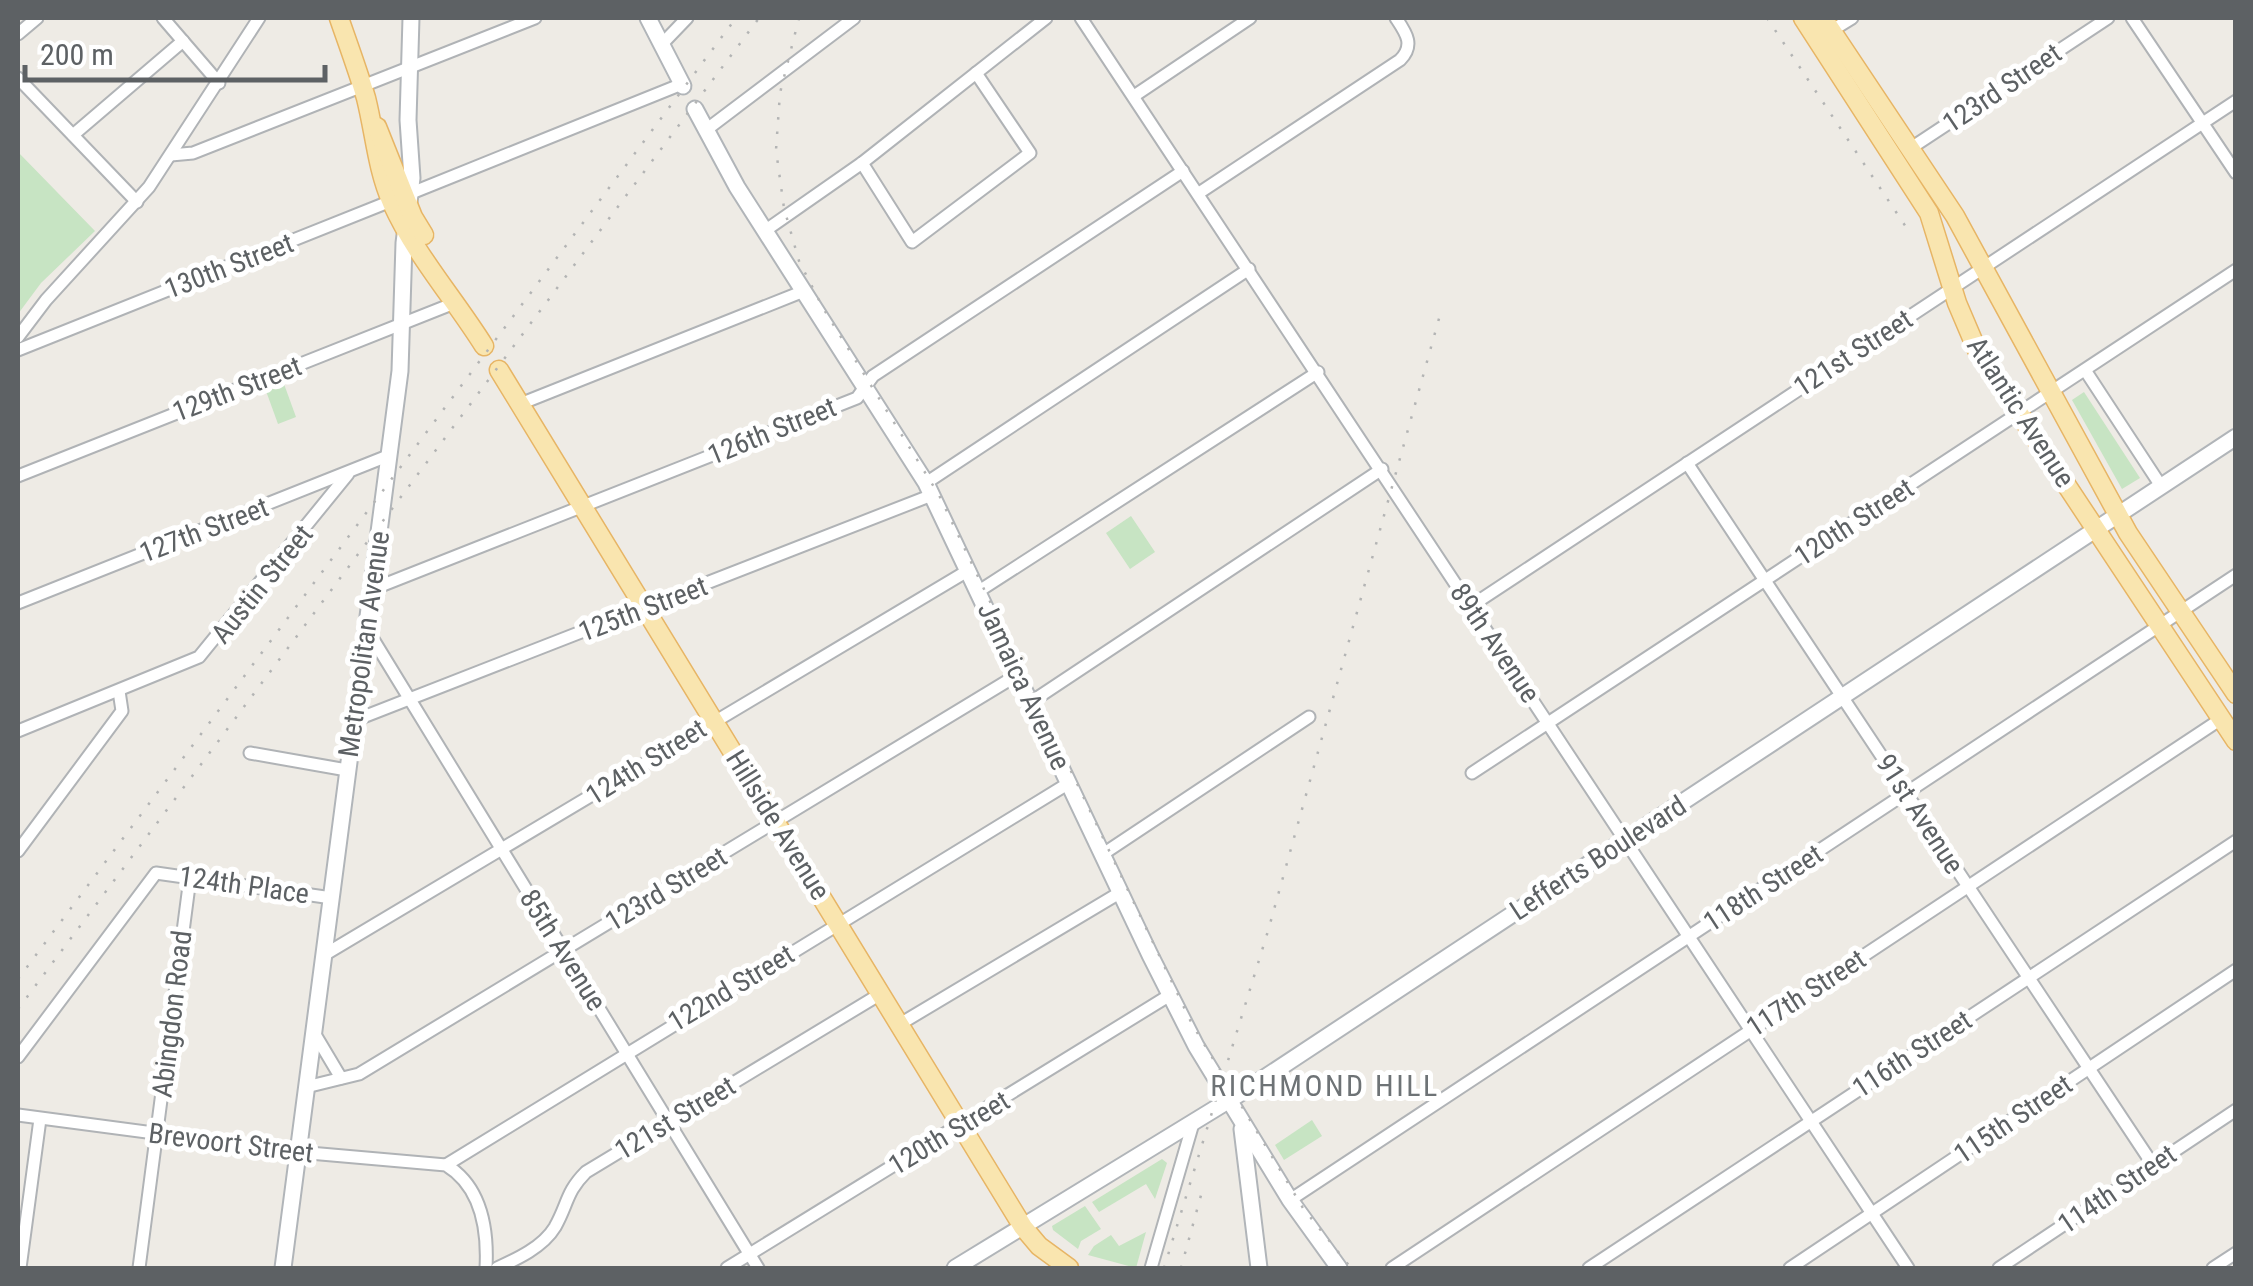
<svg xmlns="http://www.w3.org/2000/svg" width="2253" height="1286" viewBox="0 0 2253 1286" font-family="'Roboto Condensed',sans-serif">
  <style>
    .green { fill: #c7e4c3 }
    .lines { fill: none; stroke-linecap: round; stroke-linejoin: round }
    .street-casing { stroke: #b0b3b6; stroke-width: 15 }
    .secondary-casing { stroke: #b1b5b9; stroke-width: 19 }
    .primary-casing { stroke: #e7b565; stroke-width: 21 }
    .street { stroke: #fff; stroke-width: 11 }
    .secondary { stroke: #fff; stroke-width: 15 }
    .primary { stroke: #f9e5af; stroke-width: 18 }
    .rail { stroke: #b3b4b4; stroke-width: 2.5; stroke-dasharray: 2.5 12; stroke-linecap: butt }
    .labels { text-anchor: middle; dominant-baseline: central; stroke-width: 10; stroke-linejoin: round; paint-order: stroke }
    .street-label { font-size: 28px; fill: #5d6164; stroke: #fff }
    .neighbourhood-label { font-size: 30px; letter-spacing: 2.5px; fill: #6e7376; stroke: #fff }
  </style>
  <rect width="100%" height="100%" fill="#eeebe5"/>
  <g class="green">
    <path d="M 18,152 L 95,231 L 41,283 L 18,314 Z"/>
    <path d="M 284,384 L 296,417 L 278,424 L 266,391 Z"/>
    <path d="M 2084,392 L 2140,478 L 2122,489 L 2072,400 Z"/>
    <path d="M 1131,516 L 1155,552 L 1130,569 L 1106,533 Z"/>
    <path d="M 1312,1120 L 1322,1136 L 1284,1160 L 1275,1145 Z"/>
    <path d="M 1162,1159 L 1167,1163 L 1155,1199 L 1146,1184 L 1099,1212 L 1092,1202 Z"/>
    <path d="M 1085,1206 L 1101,1229 L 1081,1241 L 1078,1249 L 1053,1230 L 1052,1226 Z"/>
    <path d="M 1146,1232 L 1136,1268 L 1088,1255 L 1094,1246 L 1111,1235 L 1119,1246 Z"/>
  </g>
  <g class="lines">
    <defs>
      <g id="street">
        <path d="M 163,18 L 219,83"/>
        <path d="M 1081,18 L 1908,1268"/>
        <path d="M 2132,18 L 2236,173"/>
        <path d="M 18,34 L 37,18"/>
        <path d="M 1826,34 L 1852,18"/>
        <path d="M 662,44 L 687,18"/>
        <path d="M 18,78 L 137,202"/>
        <path d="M 1134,96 L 1250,18"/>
        <path d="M 706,130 L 854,18"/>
        <path d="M 73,135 L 183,41"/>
        <path d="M 1908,150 L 2108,18"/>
        <path d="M 171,155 L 193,153 L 535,18"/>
        <path d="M 862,163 L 912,242 L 1030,153 L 976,73"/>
        <path d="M 1199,193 L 1400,60 C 1415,45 1406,33 1396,18"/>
        <path d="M 409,194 L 682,84"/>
        <path d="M 766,230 L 862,163 L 1046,18"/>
        <path d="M 18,337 L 46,300 L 149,187 L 259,18"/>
        <path d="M 18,350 L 391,201"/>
        <path d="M 2085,370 L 2161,486"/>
        <path d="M 520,404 L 804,291"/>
        <path d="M 1687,463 L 2153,1165"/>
        <path d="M 18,476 L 457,302"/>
        <path d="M 926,483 L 1249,269"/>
        <path d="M 373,589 L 857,398 L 873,376 L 1183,171"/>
        <path d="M 979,591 L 1318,372"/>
        <path d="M 18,603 L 390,455"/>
        <path d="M 1471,606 L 2236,101"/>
        <path d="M 368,631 L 758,1268"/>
        <path d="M 1031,702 L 1382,469"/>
        <path d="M 353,721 L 932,495"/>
        <path d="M 18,731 L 199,657 L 348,474"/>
        <path d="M 250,753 L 347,770"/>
        <path d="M 1472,773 L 2236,270"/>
        <path d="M 18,851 L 122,711 L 119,691"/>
        <path d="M 1103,854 L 1309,717"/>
        <path d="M 324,955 L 969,570"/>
        <path d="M 900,1024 L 1121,892"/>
        <path d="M 313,1031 L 341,1078"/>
        <path d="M 18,1057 L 156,873 L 332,898"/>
        <path d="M 306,1087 L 359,1074 L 1009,680 L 1020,676"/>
        <path d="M 18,1115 L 298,1152 L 446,1165 C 482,1187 488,1230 486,1268"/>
        <path d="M 446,1165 L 1069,783"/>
        <path d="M 1290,1200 L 2236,575"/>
        <path d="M 20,1268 L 40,1119"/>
        <path d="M 139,1268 L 190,878"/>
        <path d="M 497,1268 C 517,1259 543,1247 555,1227 C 568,1204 566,1192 586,1172 L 882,993"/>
        <path d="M 727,1268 L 1170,995"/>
        <path d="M 1151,1268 L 1194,1120"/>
        <path d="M 1392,1268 L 2221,719"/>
        <path d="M 1589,1268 L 2236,841"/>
        <path d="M 1790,1268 L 2236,970"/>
        <path d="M 1999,1268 L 2236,1110"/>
        <path d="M 2213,1268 L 2236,1253"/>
      </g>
      <g id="secondary">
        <path d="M 648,18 L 683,86"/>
        <path d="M 695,109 L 737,187 L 926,483 L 1150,955 L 1196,1046 L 1290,1200 L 1339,1268"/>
        <path d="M 1242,1129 L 1259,1268"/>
        <path d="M 283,1268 L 400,371 L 404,243 L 412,178 L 408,120 L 411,18"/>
        <path d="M 955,1268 L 1249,1088 L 2236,437"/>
      </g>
      <g id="primary">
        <path d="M 339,18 C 348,44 358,71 366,98 C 375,134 377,169 392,203 C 416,256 454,298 484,346"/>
        <path d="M 1803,18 L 1929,213 L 1957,303 L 1977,350 L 2236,741"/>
        <path d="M 1823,18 L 1955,216 L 2128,533 L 2236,694"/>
        <path d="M 377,127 L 413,217 L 424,235"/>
        <path d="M 499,370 L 1023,1227 L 1039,1246 L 1069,1268"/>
      </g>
    </defs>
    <use href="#street" class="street-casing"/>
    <use href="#secondary" class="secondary-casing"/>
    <use href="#primary" class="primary-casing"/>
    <use href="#street" class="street"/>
    <use href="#secondary" class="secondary"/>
    <use href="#primary" class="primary"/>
    <g class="rail">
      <path d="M 799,18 L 780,93 L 776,150 L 784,208 L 799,261 L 823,308 L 939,495 L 1192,1024 L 1303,1208 L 1351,1268"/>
      <path d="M 1767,18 L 1910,233"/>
      <path d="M 18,979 L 736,18"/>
      <path d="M 18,1009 L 759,18"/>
      <path d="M 1164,1268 L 1268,931 L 1440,315"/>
      <path d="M 1181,1268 L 1203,1188"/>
    </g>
  </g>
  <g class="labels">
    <g class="street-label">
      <text transform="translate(2002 88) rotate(-34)">123rd Street</text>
      <text transform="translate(229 266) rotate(-21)">130th Street</text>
      <text transform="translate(1853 353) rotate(-33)">121st Street</text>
      <text transform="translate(237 389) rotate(-21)">129th Street</text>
      <text transform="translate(2021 412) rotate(57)">Atlantic Avenue</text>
      <text transform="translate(772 431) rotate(-22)">126th Street</text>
      <text transform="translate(1854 522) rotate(-33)">120th Street</text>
      <text transform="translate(204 530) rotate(-21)">127th Street</text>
      <text transform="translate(262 584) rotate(-51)">Austin Street</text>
      <text transform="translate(643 609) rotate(-21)">125th Street</text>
      <text transform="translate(1495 643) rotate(56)">89th Avenue</text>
      <text transform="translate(364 644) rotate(-82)">Metropolitan Avenue</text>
      <text transform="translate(1024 686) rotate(65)">Jamaica Avenue</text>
      <text transform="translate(646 762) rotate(-32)">124th Street</text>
      <text transform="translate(1920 814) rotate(57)">91st Avenue</text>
      <text transform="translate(778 825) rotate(58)">Hillside Avenue</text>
      <text transform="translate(1598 858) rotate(-33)">Lefferts Boulevard</text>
      <text transform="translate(244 885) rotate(8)">124th Place</text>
      <text transform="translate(1763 888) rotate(-33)">118th Street</text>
      <text transform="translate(666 889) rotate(-31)">123rd Street</text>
      <text transform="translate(563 950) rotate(58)">85th Avenue</text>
      <text transform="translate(731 988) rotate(-31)">122nd Street</text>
      <text transform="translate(1806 993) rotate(-33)">117th Street</text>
      <text transform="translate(172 1014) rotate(-83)">Abingdon Road</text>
      <text transform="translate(1912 1054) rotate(-33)">116th Street</text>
      <text transform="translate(675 1118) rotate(-31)">121st Street</text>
      <text transform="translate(2013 1119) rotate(-34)">115th Street</text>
      <text transform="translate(949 1133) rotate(-31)">120th Street</text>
      <text transform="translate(231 1143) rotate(7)">Brevoort Street</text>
      <text transform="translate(2117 1189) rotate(-34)">114th Street</text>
    </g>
    <g class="neighbourhood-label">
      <text x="1325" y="1085">RICHMOND HILL</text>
    </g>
  </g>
  <rect width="2253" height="1286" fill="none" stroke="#5d6164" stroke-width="40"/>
  <path d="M25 65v15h300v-15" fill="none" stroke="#5d6164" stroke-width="5"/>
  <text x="40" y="65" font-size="30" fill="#5d6164" stroke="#ffffff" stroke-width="8" paint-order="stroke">200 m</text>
</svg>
